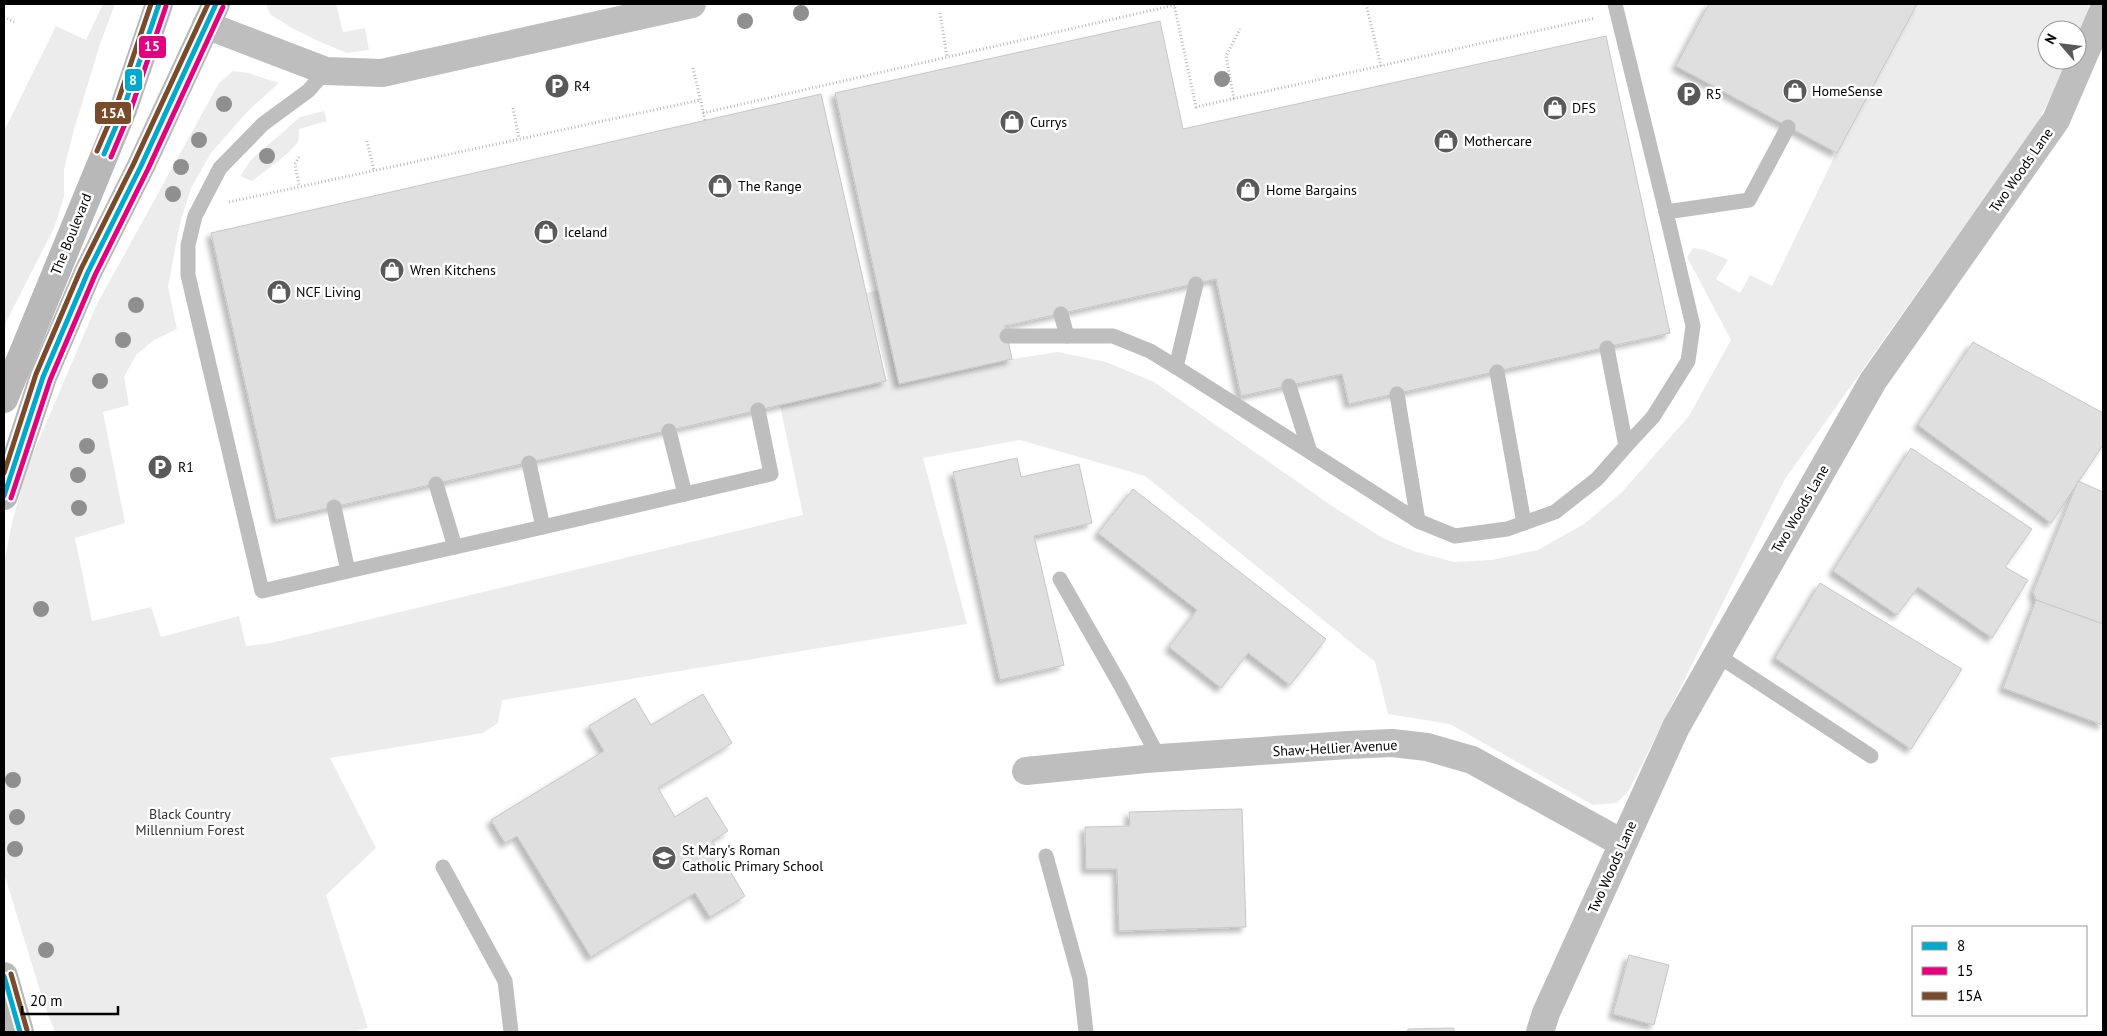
<svg xmlns="http://www.w3.org/2000/svg" width="2107" height="1036" viewBox="0 0 2107 1036" font-family="'PT Sans',sans-serif">
  <style>
    .green { fill: #ececec }
    .building { fill: #dfdfdf; stroke: #c7c7c7; filter: url(#shadow) }
    .lines { fill: none; stroke-linecap: round; stroke-linejoin: round }
    .path { stroke: #b9b9b9; stroke-width: 3; stroke-dasharray: 1 2.5; stroke-linecap: butt }
    .lane { stroke: #bebebe; stroke-width: 15 }
    .street { stroke: #bebebe; stroke-width: 28 }
    .secondary { stroke: #b8b8b8; stroke-width: 28 }
    .bus-1-casing { stroke: #fff; stroke-width: 9 }
    .bus-2-casing { stroke: #fff; stroke-width: 9 }
    .bus-3-casing { stroke: #fff; stroke-width: 9 }
    .bus-1 { stroke: #00a9ce; stroke-width: 5 }
    .bus-2 { stroke: #e5007d; stroke-width: 5 }
    .bus-3 { stroke: #7a4b2a; stroke-width: 5 }
    .tree { fill: #8f8f8f }
    .labels { text-anchor: middle; dominant-baseline: central; stroke-width: 5; stroke-linejoin: round; paint-order: stroke }
    .poi-label { font-size: 14px; fill: #000; stroke: #fff; text-anchor: start }
    .street-label { font-size: 14px; fill: #000; stroke: #fff }
    .park-label { font-size: 14px; fill: #333; stroke: #fff }
    .line-badge { stroke: #fff; stroke-width: 2 }
    .badge-label { font-size: 14px; text-anchor: middle; font-weight: bold; fill: #fff }
  </style>
  <defs>
    <filter id="shadow"><feDropShadow dx="-4.5" dy="4.5" stdDeviation="2.5" flood-color="#0004"/></filter>
  </defs>
  <rect width="100%" height="100%" fill="#fff"/>
  <g class="green">
    <path d="M 103,4 L 115,4 L 100,44 L 73,133 L 64,170 L 64,197 L 54,228 L 4,326 L 4,131 L 56,26 L 86,40 Z"/>
    <path d="M 266,4 L 336,4 L 343,32 L 365,28 L 369,50 L 347,53 L 318,41 L 292,28 L 270,14 Z"/>
    <path d="M 1917,4 L 2090,4 L 2077,41 L 2077,30 L 2047,30 L 2047,60 L 2069,60 L 2038,122 L 1785,479 L 1629,790 L 1617,803 L 1593,805 L 1450,724 L 1388,714 L 1375,662 L 1145,476 L 1020,440 L 923,458 L 967,624 L 502,700 L 498,723 L 483,733 L 330,758 L 376,848 L 326,895 L 368,1028 L 353,1032 L 55,1032 L 44,1004 L 4,873 L 4,564 L 12,523 L 26,470 L 97,304 L 219,83 L 233,71 L 248,73 L 279,83 L 248,111 L 211,153 L 191,188 L 180,223 L 168,287 L 177,329 L 154,340 L 136,355 L 124,377 L 129,405 L 103,412 L 125,523 L 75,538 L 92,621 L 151,607 L 161,637 L 239,616 L 246,646 L 271,643 L 803,515 L 780,405 L 888,379 L 866,293 L 878,290 L 899,383 L 1012,359 L 1058,352 L 1106,362 L 1154,382 L 1338,510 L 1383,538 L 1413,551 L 1454,562 L 1492,560 L 1538,550 L 1584,524 L 1621,493 L 1689,416 L 1731,340 L 1687,257 L 1693,248 L 1705,250 L 1728,260 L 1716,279 L 1740,293 L 1750,275 L 1772,286 L 1838,149 Z"/>
    <path d="M 324,111 L 327,121 L 299,129 C 299,133 299,138 298,141 C 295,150 261,174 252,181 L 240,176 L 251,160 L 300,117 Z"/>
  </g>
  <g class="building">
    <path d="M 1709,4 L 1917,4 L 1837,153 L 1676,66 Z"/>
    <path d="M 1160,21 L 1183,129 L 1606,36 L 1670,333 L 1349,404 L 1342,374 L 1241,396 L 1216,279 L 1005,326 L 1012,359 L 899,384 L 835,93 Z"/>
    <path d="M 821,94 L 886,381 L 276,520 L 211,233 Z"/>
    <path d="M 1973,342 L 2103,413 L 2103,445 L 2051,523 L 1918,425 Z"/>
    <path d="M 1911,448 L 2032,529 L 2005,567 L 2028,580 L 1992,638 L 1918,587 L 1897,615 L 1833,571 Z"/>
    <path d="M 1017,458 L 1021,477 L 1079,464 L 1092,523 L 1034,536 L 1064,665 L 1000,680 L 953,472 Z"/>
    <path d="M 2078,481 L 2103,492 L 2103,624 L 2036,600 L 2033,592 Z"/>
    <path d="M 1133,489 L 1326,639 L 1290,685 L 1248,653 L 1221,688 L 1169,647 L 1197,610 L 1098,533 Z"/>
    <path d="M 1820,583 L 1962,669 L 1911,749 L 1775,658 Z"/>
    <path d="M 2036,600 L 2103,624 L 2103,725 L 2003,688 Z"/>
    <path d="M 703,694 L 732,743 L 658,788 L 675,817 L 707,797 L 728,831 L 712,841 L 745,896 L 710,917 L 695,893 L 591,957 L 517,836 L 505,843 L 491,820 L 604,751 L 589,726 L 635,698 L 651,725 Z"/>
    <path d="M 1242,809 L 1246,927 L 1119,931 L 1117,869 L 1086,869 L 1085,827 L 1130,826 L 1129,812 Z"/>
    <path d="M 1629,955 L 1669,965 L 1654,1025 L 1613,1014 Z"/>
    <path d="M 1454,1028 L 1454,1032 L 1408,1032 L 1408,1029 Z"/>
  </g>
  <g class="lines">
    <g class="path">
      <path d="M 1174,4 L 1196,107 L 1595,18"/>
      <path d="M 1366,4 L 1381,66"/>
      <path d="M 940,13 L 947,57"/>
      <path d="M 4,17 L 14,22"/>
      <path d="M 693,68 L 705,120"/>
      <path d="M 1234,99 L 1226,56 L 1240,29"/>
      <path d="M 513,108 L 519,139"/>
      <path d="M 703,113 L 1175,5"/>
      <path d="M 367,141 L 374,170"/>
      <path d="M 299,157 L 295,164 L 299,186"/>
      <path d="M 229,202 L 700,100"/>
    </g>
    <g class="lane">
      <path d="M 1615,4 L 1666,212"/>
      <path d="M 326,71 L 308,91 L 263,124 L 220,168 L 195,216 L 188,245 L 188,275 L 262,591 L 348,571"/>
      <path d="M 1007,336 L 1067,336 L 1061,314"/>
      <path d="M 1067,336 L 1113,336 L 1150,351 L 1176,367 L 1196,284"/>
      <path d="M 1176,367 L 1310,452 L 1289,386"/>
      <path d="M 669,431 L 685,494 L 771,474 L 758,410"/>
      <path d="M 1626,446 L 1653,417 L 1688,361 L 1693,326 L 1666,212 L 1749,200 L 1788,127"/>
      <path d="M 1310,452 L 1418,521 L 1397,394"/>
      <path d="M 529,463 L 543,527 L 685,494"/>
      <path d="M 436,484 L 455,547 L 543,527"/>
      <path d="M 334,507 L 348,571 L 455,547"/>
      <path d="M 1418,521 L 1455,536 L 1507,529 L 1524,523 L 1497,372"/>
      <path d="M 1524,523 L 1555,512 L 1597,479 L 1626,446 L 1607,348"/>
      <path d="M 1060,579 L 1121,686 L 1159,758"/>
      <path d="M 1717,655 L 1871,756"/>
      <path d="M 1046,856 L 1080,979 L 1086,1032"/>
      <path d="M 443,867 L 505,981 L 511,1032"/>
    </g>
    <g class="street">
      <path d="M 206,25 L 326,71 L 382,73 L 692,4"/>
      <path d="M 1026,771 L 1146,759 L 1348,745 L 1392,743 L 1427,747 L 1472,760 L 1622,843"/>
      <path d="M 1540,1032 L 1546,1013 L 1676,727 L 1873,381 L 2056,120 L 2103,11"/>
    </g>
    <g class="secondary">
      <path d="M 4,399 L 123,110 L 159,4"/>
      <path d="M 4,496 L 43,377 L 88,272 L 141,166 L 216,4"/>
      <path d="M 4,976 L 20,1032"/>
    </g>
    <defs>
      <g id="bus-1">
        <path d="M 104,154 L 123,110 L 159,4"/>
        <path d="M 4,496 L 43,377 L 88,272 L 141,166 L 216,4"/>
        <path d="M 4,976 L 20,1032"/>
      </g>
      <g id="bus-2">
        <path d="M 111,157 L 130,112 L 166,6"/>
        <path d="M 11,498 L 50,380 L 95,275 L 148,169 L 223,7"/>
      </g>
      <g id="bus-3">
        <path d="M 97,151 L 116,107 L 151,4"/>
        <path d="M 4,473 L 36,374 L 81,269 L 134,163 L 208,4"/>
        <path d="M 11,974 L 27,1030"/>
      </g>
    </defs>
    <use href="#bus-1" class="bus-1-casing"/>
    <use href="#bus-2" class="bus-2-casing"/>
    <use href="#bus-3" class="bus-3-casing"/>
    <use href="#bus-1" class="bus-1"/>
    <use href="#bus-2" class="bus-2"/>
    <use href="#bus-3" class="bus-3"/>
  </g>
  <g class="tree">
    <circle cx="801" cy="13" r="8"/>
    <circle cx="745" cy="21" r="8"/>
    <circle cx="1222" cy="79" r="8"/>
    <circle cx="224" cy="104" r="8"/>
    <circle cx="199" cy="140" r="8"/>
    <circle cx="267" cy="156" r="8"/>
    <circle cx="181" cy="167" r="8"/>
    <circle cx="173" cy="194" r="8"/>
    <circle cx="136" cy="305" r="8"/>
    <circle cx="123" cy="340" r="8"/>
    <circle cx="100" cy="381" r="8"/>
    <circle cx="87" cy="446" r="8"/>
    <circle cx="78" cy="475" r="8"/>
    <circle cx="79" cy="508" r="8"/>
    <circle cx="41" cy="609" r="8"/>
    <circle cx="13" cy="780" r="8"/>
    <circle cx="17" cy="817" r="8"/>
    <circle cx="15" cy="849" r="8"/>
    <circle cx="46" cy="950" r="8"/>
  </g>
  <defs>
    <symbol id="parking-disc" viewBox="-11 -11 22 22"><circle r="9.5" fill="#595959" stroke="#fff"/><path d="M-3.5-5.5H1a3.5 3.5 0 0 1 0 7H-1V5.5H-3.5ZM-1-3.4V-.6H.8a1.4 1.4 0 0 0 0-2.8Z" fill="#fff"/></symbol>
    <symbol id="shop-disc" viewBox="-11 -11 22 22"><circle r="9.5" fill="#595959" stroke="#fff"/><path d="M-5-2.5h2.3a2.7 3.5 0 0 1 5.4 0H5L5.5 6h-11ZM-1.5-2.5h3a1.5 2.3 0 0 0-3 0Z" fill="#fff"/></symbol>
    <symbol id="school-disc" viewBox="-11 -11 22 22"><circle r="9.5" fill="#595959" stroke="#fff"/><path d="M0-5L7-2L0 1L-7-2ZM-4 1L0 2.5L4 1V4Q0 6-4 4Z" fill="#fff"/></symbol>
  </defs>
  <g fill-rule="evenodd">
    <use href="#parking-disc" x="543" y="72" width="28" height="28"/>
    <use href="#shop-disc" x="1781" y="77" width="28" height="28"/>
    <use href="#parking-disc" x="1675" y="80" width="28" height="28"/>
    <use href="#shop-disc" x="1541" y="94" width="28" height="28"/>
    <use href="#shop-disc" x="998" y="108" width="28" height="28"/>
    <use href="#shop-disc" x="1432" y="127" width="28" height="28"/>
    <use href="#shop-disc" x="706" y="172" width="28" height="28"/>
    <use href="#shop-disc" x="1234" y="176" width="28" height="28"/>
    <use href="#shop-disc" x="532" y="218" width="28" height="28"/>
    <use href="#shop-disc" x="378" y="256" width="28" height="28"/>
    <use href="#shop-disc" x="265" y="278" width="28" height="28"/>
    <use href="#parking-disc" x="146" y="453" width="28" height="28"/>
    <use href="#school-disc" x="650" y="844" width="28" height="28"/>
  </g>
  <g class="labels">
    <g class="poi-label">
      <text x="574" y="86">R4</text>
      <text x="1812" y="91">HomeSense</text>
      <text x="1706" y="94">R5</text>
      <text x="1572" y="108">DFS</text>
      <text x="1030" y="122">Currys</text>
      <text x="1464" y="141">Mothercare</text>
      <text x="738" y="186">The Range</text>
      <text x="1266" y="190">Home Bargains</text>
      <text x="564" y="232">Iceland</text>
      <text x="410" y="270">Wren Kitchens</text>
      <text x="296" y="292">NCF Living</text>
      <text x="178" y="467">R1</text>
      <text x="682" y="850">St Mary's Roman<tspan x="682" dy="16">Catholic Primary School</tspan></text>
    </g>
    <g class="street-label">
      <text transform="translate(2021 170) rotate(-55)">Two Woods Lane</text>
      <text transform="translate(71 234) rotate(-68)">The Boulevard</text>
      <text transform="translate(1800 509) rotate(-60)">Two Woods Lane</text>
      <text transform="translate(1335 748) rotate(-3)">Shaw-Hellier Avenue</text>
      <text transform="translate(1612 867) rotate(-66)">Two Woods Lane</text>
    </g>
    <g class="park-label">
      <text x="190" y="814">Black Country<tspan x="190" dy="16">Millennium Forest</tspan></text>
    </g>
  </g>
  <g class="line-badge">
    <rect x="138" y="35" width="29" height="24" rx="5" fill="#e5007d"/>
    <rect x="124" y="68" width="19" height="24" rx="5" fill="#00a9ce"/>
    <rect x="94" y="101" width="38" height="24" rx="5" fill="#7a4b2a"/>
  </g>
  <g class="badge-label">
    <text x="152" y="51">15</text>
    <text x="133" y="85">8</text>
    <text x="113" y="118">15A</text>
  </g>
  <rect width="2107" height="1036" fill="none" stroke="#000000" stroke-width="10"/>
  <rect x="1912" y="926" width="175" height="90" fill="#ffffff" stroke="#999999"/>
  <rect x="1922" y="942" width="25" height="8" fill="#00a9ce" stroke="#999999"/>
  <text x="1957" y="951" font-size="15" fill="#000000">8</text>
  <rect x="1922" y="967" width="25" height="8" fill="#e5007d" stroke="#999999"/>
  <text x="1957" y="976" font-size="15" fill="#000000">15</text>
  <rect x="1922" y="992" width="25" height="8" fill="#7a4b2a" stroke="#999999"/>
  <text x="1957" y="1001" font-size="15" fill="#000000">15A</text>
  <g transform="translate(2062 45) rotate(298)"><circle r="24" fill="#ffffff" stroke="#999999"/>
  <path d="M0-4L9 19L0 12L-9 19Z" fill="#595959"/>
  <text y="-8" font-size="14" font-weight="bold" text-anchor="middle" fill="#000000">N</text>
  </g>
  <path d="M22 1006v8h96v-8" fill="none" stroke="#000000" stroke-width="2.5"/>
  <text x="30" y="1006" font-size="15" fill="#000000" stroke="#ffffff" stroke-width="4" paint-order="stroke">20 m</text>
</svg>
